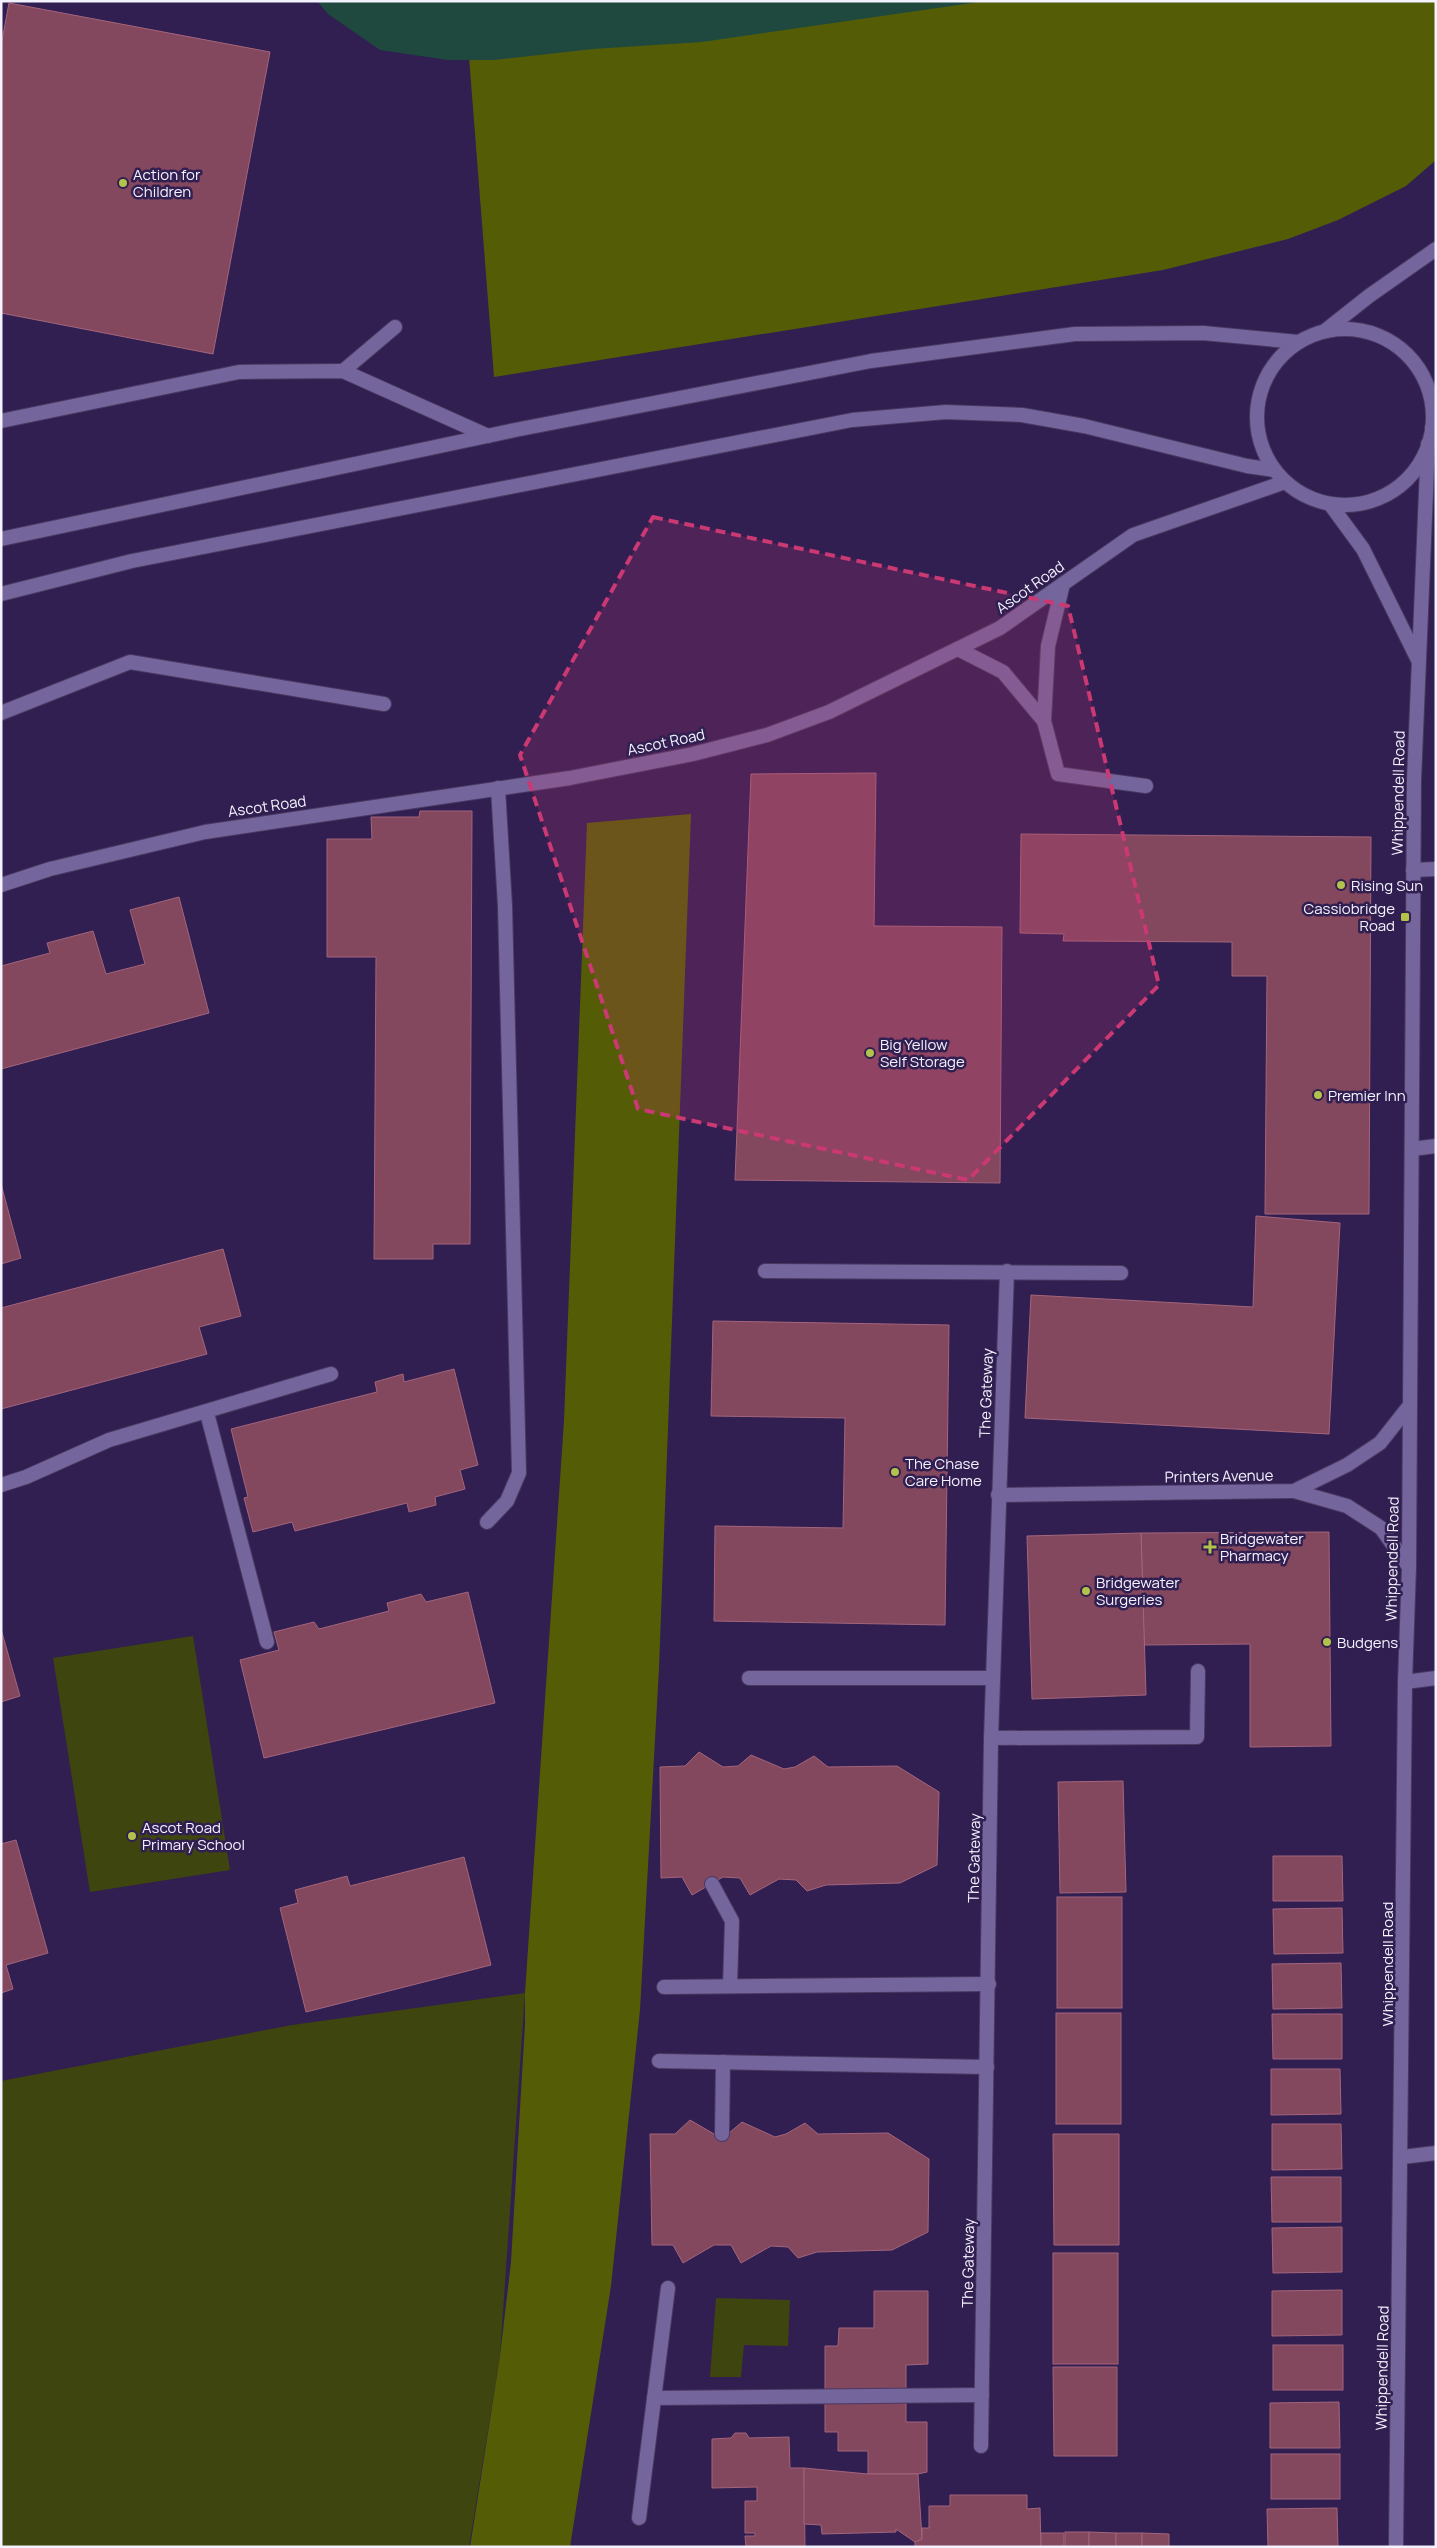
<svg xmlns="http://www.w3.org/2000/svg" width="1437" height="2548" viewBox="0 0 1437 2548" font-family="Manrope,sans-serif">
  <style>
    .green { fill: #3e450f }
    .forest { fill: #545d06 }
    .water { fill: #1f493f }
    .building { fill: #83475e; stroke: #a4657d }
    .lines { fill: none; stroke-linecap: round; stroke-linejoin: round }
    .service-casing { stroke: #493961; stroke-width: 16 }
    .minor-casing { stroke: #493961; stroke-width: 16 }
    .tertiary-casing { stroke: #493961; stroke-width: 16 }
    .service { stroke: #75659d; stroke-width: 14 }
    .minor { stroke: #75659d; stroke-width: 14 }
    .tertiary { stroke: #75659d; stroke-width: 14 }
    .marked { fill: #ca3973; fill-opacity: 0.2; stroke: #ca3973; stroke-width: 4; stroke-dasharray: 10 6; stroke-linejoin: round }
    .poi-dot { fill: #b3c24b; stroke: #301f50; stroke-width: 2 }
    .labels { text-anchor: middle; dominant-baseline: central; stroke-width: 5; stroke-linejoin: round; paint-order: stroke }
    .poi-label { font-size: 15px; fill: #f4f2fe; stroke: #301f50; text-anchor: start }
    .street-label { font-size: 15px; fill: #f4f2fe; stroke: #301f50 }
  </style>
  <rect width="100%" height="100%" fill="#301f50"/>
  <g class="green">
    <path d="M 193,1636 L 230,1870 L 90,1892 L 53,1658 Z"/>
    <path d="M 525,1993 L 500,2356 L 469,2547 L 1,2547 L 1,2081 L 292,2025 Z"/>
    <path d="M 716,2298 L 790,2300 L 788,2346 L 744,2345 L 741,2377 L 710,2377 Z"/>
  </g>
  <g class="forest">
    <path d="M 935,1 L 1436,1 L 1436,160 L 1406,186 L 1338,220 L 1288,239 L 1163,270 L 494,377 L 469,57 Z"/>
    <path d="M 691,814 L 659,1668 L 640,2010 L 611,2286 L 570,2547 L 470,2547 L 500,2356 L 511,2262 L 525,2024 L 525,1993 L 564,1421 L 587,823 Z"/>
  </g>
  <path class="water" d="M 317,1 L 986,1 L 702,42 L 593,49 L 494,60 L 448,60 L 380,50 L 328,14 Z"/>
  <g class="building">
    <path d="M 9,3 L 270,52 L 213,354 L 1,313 L 1,46 Z"/>
    <path d="M 876,773 L 874,926 L 1002,927 L 1000,1183 L 735,1180 L 751,774 Z"/>
    <path d="M 420,811 L 472,811 L 470,1244 L 433,1244 L 433,1259 L 374,1259 L 376,957 L 327,957 L 327,839 L 372,839 L 371,817 L 419,817 Z"/>
    <path d="M 1021,834 L 1371,837 L 1369,1214 L 1265,1214 L 1267,976 L 1232,976 L 1232,942 L 1073,941 L 1063,941 L 1064,934 L 1020,933 Z"/>
    <path d="M 179,897 L 209,1013 L 1,1069 L 1,966 L 50,953 L 47,943 L 93,931 L 106,974 L 145,964 L 130,910 Z"/>
    <path d="M 1,1184 L 21,1258 L 1,1264 Z"/>
    <path d="M 1256,1216 L 1340,1223 L 1329,1434 L 1025,1418 L 1031,1295 L 1253,1307 Z"/>
    <path d="M 223,1249 L 241,1316 L 199,1327 L 207,1354 L 1,1409 L 1,1308 Z"/>
    <path d="M 713,1321 L 949,1325 L 945,1625 L 714,1621 L 715,1526 L 843,1528 L 845,1418 L 711,1416 Z"/>
    <path d="M 454,1369 L 478,1465 L 460,1470 L 465,1489 L 435,1497 L 436,1505 L 409,1512 L 407,1503 L 295,1531 L 292,1522 L 253,1532 L 244,1498 L 248,1497 L 231,1429 L 377,1392 L 375,1382 L 403,1374 L 404,1382 Z"/>
    <path d="M 1329,1532 L 1331,1746 L 1250,1747 L 1250,1644 L 1144,1645 L 1141,1533 Z"/>
    <path d="M 1141,1533 L 1146,1695 L 1032,1699 L 1027,1536 Z"/>
    <path d="M 468,1592 L 495,1703 L 264,1758 L 240,1660 L 279,1650 L 274,1632 L 314,1622 L 319,1629 L 389,1611 L 387,1603 L 421,1594 L 426,1602 Z"/>
    <path d="M 1,1629 L 20,1696 L 1,1702 Z"/>
    <path d="M 699,1752 L 723,1767 L 738,1766 L 751,1755 L 784,1769 L 795,1767 L 814,1756 L 828,1767 L 897,1766 L 939,1792 L 937,1865 L 900,1883 L 826,1885 L 807,1891 L 796,1880 L 779,1879 L 750,1895 L 740,1878 L 723,1877 L 692,1895 L 682,1877 L 661,1878 L 660,1767 L 685,1766 Z"/>
    <path d="M 1123,1781 L 1126,1892 L 1060,1893 L 1058,1782 Z"/>
    <path d="M 16,1840 L 48,1953 L 6,1965 L 13,1989 L 1,1993 L 1,1844 Z"/>
    <path d="M 1273,1856 L 1342,1856 L 1343,1901 L 1273,1901 Z"/>
    <path d="M 464,1857 L 491,1965 L 306,2012 L 280,1908 L 298,1903 L 295,1890 L 347,1876 L 350,1886 Z"/>
    <rect x="1057" y="1897" width="65" height="111"/>
    <path d="M 1342,1908 L 1343,1953 L 1274,1954 L 1273,1909 Z"/>
    <path d="M 1341,1963 L 1342,2008 L 1273,2009 L 1272,1964 Z"/>
    <rect x="1056" y="2013" width="65" height="111"/>
    <path d="M 1272,2014 L 1342,2014 L 1342,2059 L 1273,2059 Z"/>
    <path d="M 1271,2069 L 1340,2069 L 1341,2114 L 1271,2115 Z"/>
    <path d="M 690,2120 L 714,2134 L 729,2133 L 742,2122 L 775,2137 L 786,2134 L 805,2123 L 818,2134 L 888,2133 L 929,2159 L 928,2232 L 892,2250 L 817,2252 L 798,2258 L 788,2247 L 771,2246 L 741,2263 L 731,2245 L 714,2245 L 683,2263 L 673,2245 L 652,2245 L 650,2134 L 675,2134 Z"/>
    <path d="M 1272,2124 L 1341,2124 L 1342,2169 L 1272,2170 Z"/>
    <path d="M 1053,2134 L 1119,2134 L 1119,2245 L 1054,2245 Z"/>
    <path d="M 1271,2177 L 1341,2177 L 1341,2222 L 1272,2222 Z"/>
    <path d="M 1342,2227 L 1342,2272 L 1273,2273 L 1272,2228 Z"/>
    <rect x="1053" y="2253" width="65" height="111"/>
    <path d="M 1342,2290 L 1342,2335 L 1272,2336 L 1272,2291 Z"/>
    <path d="M 874,2291 L 928,2291 L 928,2364 L 906,2365 L 906,2422 L 927,2422 L 927,2472 L 918,2474 L 868,2474 L 868,2451 L 838,2451 L 838,2432 L 825,2432 L 825,2346 L 838,2346 L 839,2328 L 874,2328 Z"/>
    <rect x="1273" y="2345" width="70" height="45"/>
    <path d="M 1053,2367 L 1117,2367 L 1117,2456 L 1054,2456 Z"/>
    <path d="M 1339,2402 L 1340,2448 L 1270,2448 L 1270,2403 Z"/>
    <path d="M 735,2433 L 746,2433 L 749,2438 L 789,2437 L 790,2468 L 804,2468 L 805,2547 L 746,2547 L 745,2536 L 755,2536 L 755,2533 L 745,2533 L 745,2501 L 757,2501 L 757,2487 L 712,2488 L 712,2439 L 731,2438 Z"/>
    <rect x="1271" y="2454" width="69" height="45"/>
    <path d="M 804,2468 L 868,2474 L 918,2474 L 922,2539 L 915,2542 L 896,2529 L 896,2532 L 822,2534 L 821,2525 L 804,2524 Z"/>
    <path d="M 950,2495 L 1027,2495 L 1027,2509 L 1040,2508 L 1041,2547 L 915,2547 L 915,2542 L 922,2539 L 922,2528 L 929,2528 L 929,2506 L 950,2506 Z"/>
    <path d="M 1337,2508 L 1338,2547 L 1268,2547 L 1267,2509 Z"/>
    <rect x="1065" y="2532" width="24" height="15"/>
    <path d="M 1089,2532 L 1116,2533 L 1116,2547 L 1089,2547 Z"/>
    <rect x="1041" y="2533" width="23" height="14"/>
    <rect x="1116" y="2533" width="26" height="14"/>
    <path d="M 1142,2533 L 1169,2534 L 1169,2547 L 1142,2547 Z"/>
  </g>
  <g class="lines">
    <defs>
      <g id="service">
        <path d="M 343,371 L 395,327"/>
        <path d="M 1,421 L 239,372 L 343,371 L 488,436"/>
        <path d="M 1063,584 L 1048,646 L 1044,721 L 1058,774 L 1146,786"/>
        <path d="M 958,649 L 1003,672 L 1044,721"/>
        <path d="M 1,713 L 130,662 L 384,704"/>
        <path d="M 1413,870 L 1436,869"/>
        <path d="M 765,1271 L 1121,1273"/>
        <path d="M 749,1678 L 993,1678"/>
        <path d="M 991,1738 L 1197,1737 L 1198,1671"/>
        <path d="M 712,1884 L 732,1921 L 730,1986"/>
        <path d="M 664,1987 L 989,1984"/>
        <path d="M 659,2061 L 987,2067"/>
        <path d="M 722,2134 L 723,2062"/>
        <path d="M 654,2398 L 982,2395"/>
        <path d="M 639,2518 L 668,2288"/>
      </g>
      <g id="minor">
        <path d="M 1432,428 L 1436,429"/>
        <path d="M 1,539 L 515,430 L 871,361 L 1075,334 L 1203,333 L 1298,342"/>
        <path d="M 1,594 L 132,561 L 852,420 L 946,412 L 1022,415 L 1084,426 L 1247,466 L 1274,470"/>
        <path d="M 1,885 L 50,869 L 205,832 L 570,778 L 693,754 L 767,735 L 829,712 L 1000,628 L 1133,535 L 1285,482"/>
        <path d="M 1412,1149 L 1436,1146"/>
        <path d="M 207,1413 L 267,1642"/>
        <path d="M 1,1485 L 26,1477 L 109,1440 L 331,1374"/>
        <path d="M 1294,1491 L 1347,1506 L 1381,1528 L 1409,1567"/>
        <path d="M 998,1495 L 1294,1491 L 1347,1465 L 1380,1443 L 1410,1405"/>
        <path d="M 487,1522 L 507,1501 L 519,1473 L 505,906 L 498,788"/>
        <path d="M 1405,1682 L 1436,1678"/>
        <path d="M 1402,2157 L 1436,2153"/>
        <path d="M 981,2446 L 991,1738 L 1007,1271"/>
      </g>
      <g id="tertiary">
        <circle cx="1345" cy="417" r="88"/>
        <path d="M 1326,330 L 1369,296 L 1436,249"/>
        <path d="M 1330,504 L 1363,549 L 1418,660"/>
        <path d="M 1396,2547 L 1405,1682 L 1409,1567 L 1414,780 L 1428,444"/>
      </g>
    </defs>
    <use href="#service" class="service-casing"/>
    <use href="#minor" class="minor-casing"/>
    <use href="#tertiary" class="tertiary-casing"/>
    <use href="#service" class="service"/>
    <use href="#minor" class="minor"/>
    <use href="#tertiary" class="tertiary"/>
  </g>
  <path class="marked" d="M 653,517 L 1068,606 L 1159,985 L 968,1180 L 638,1109 L 520,755 Z"/>
  <g class="poi-dot">
    <circle cx="123" cy="183" r="5"/>
    <circle cx="1341" cy="885" r="5"/>
    <rect x="1400" y="912" width="10" height="10" rx="2.5"/>
    <circle cx="870" cy="1053" r="5"/>
    <circle cx="1318" cy="1095" r="5"/>
    <circle cx="895" cy="1472" r="5"/>
    <path d="M1207.5 1539.5h5v5h5v5h-5v5h-5v-5h-5v-5h5z"/>
    <circle cx="1086" cy="1591" r="5"/>
    <circle cx="1327" cy="1642" r="5"/>
    <circle cx="132" cy="1836" r="5"/>
  </g>
  <g class="labels">
    <g class="poi-label">
      <text x="133" y="174">Action for<tspan x="133" dy="17">Children</tspan></text>
      <text x="1351" y="885">Rising Sun</text>
      <text x="1395" y="908" text-anchor="end">Cassiobridge<tspan x="1395" dy="17">Road</tspan></text>
      <text x="880" y="1044">Big Yellow<tspan x="880" dy="17">Self Storage</tspan></text>
      <text x="1328" y="1095">Premier Inn</text>
      <text x="905" y="1463">The Chase<tspan x="905" dy="17">Care Home</tspan></text>
      <text x="1220" y="1538">Bridgewater<tspan x="1220" dy="17">Pharmacy</tspan></text>
      <text x="1096" y="1582">Bridgewater<tspan x="1096" dy="17">Surgeries</tspan></text>
      <text x="1337" y="1642">Budgens</text>
      <text x="142" y="1827">Ascot Road<tspan x="142" dy="17">Primary School</tspan></text>
    </g>
    <g class="street-label">
      <text transform="translate(1030 587) rotate(-35)">Ascot Road</text>
      <text transform="translate(666 742) rotate(-12)">Ascot Road</text>
      <text transform="translate(1398 793) rotate(-89)">Whippendell Road</text>
      <text transform="translate(267 806) rotate(-8)">Ascot Road</text>
      <text transform="translate(986 1393) rotate(-88)">The Gateway</text>
      <text transform="translate(1219 1476) rotate(-1)">Printers Avenue</text>
      <text transform="translate(1392 1559) rotate(-89)">Whippendell Road</text>
      <text transform="translate(974 1858) rotate(-89)">The Gateway</text>
      <text transform="translate(1387 1964) rotate(-90)">Whippendell Road</text>
      <text transform="translate(968 2263) rotate(-89)">The Gateway</text>
      <text transform="translate(1382 2368) rotate(-89)">Whippendell Road</text>
    </g>
  </g>
  <rect width="1437" height="2548" fill="none" stroke="#f4f2fe" stroke-width="5"/>
</svg>
